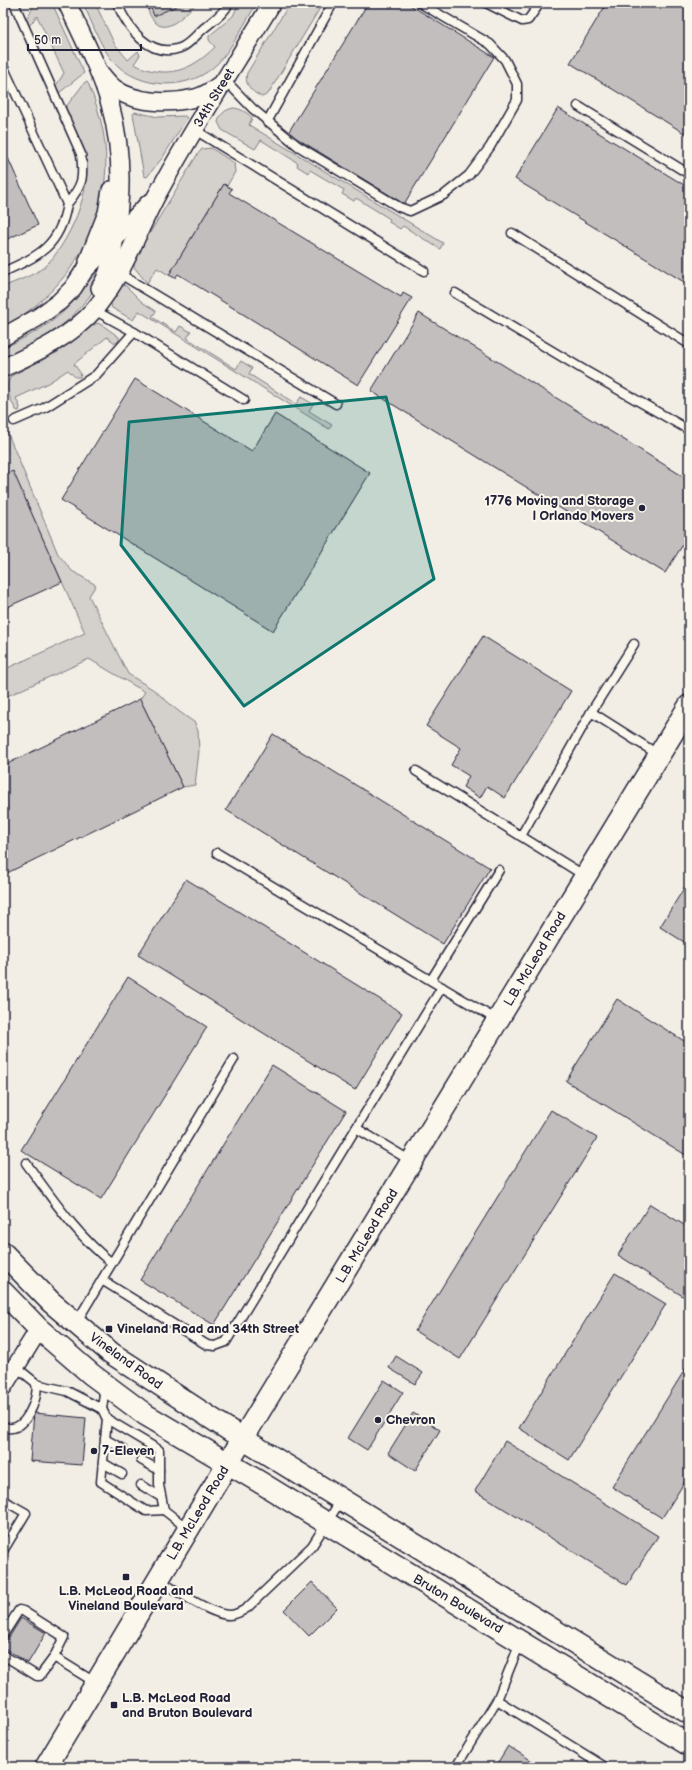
<svg xmlns="http://www.w3.org/2000/svg" width="692" height="1770" viewBox="0 0 692 1770" font-family="'Balsamiq Sans',sans-serif">
  <style>
    .green { fill: #d4d1cc; stroke: #7b7a84 }
    .building { fill: #c2bebe; stroke: #22223b }
    .lines { fill: none; stroke-linecap: round; stroke-linejoin: round }
    .service-casing { stroke: #22223b; stroke-width: 11 }
    .minor-casing { stroke: #22223b; stroke-width: 20 }
    .tertiary-casing { stroke: #22223b; stroke-width: 24 }
    .service { stroke: #fbf7ec; stroke-width: 8 }
    .minor { stroke: #fbf7ec; stroke-width: 17 }
    .tertiary { stroke: #fbf7ec; stroke-width: 21 }
    .marked { fill: #0f766e; fill-opacity: 0.2; stroke: #0f766e; stroke-width: 3; stroke-linejoin: round }
    .poi-dot { fill: #22223b; stroke: #fbf7ec; stroke-width: 1.5 }
    .labels { text-anchor: middle; dominant-baseline: central; stroke-width: 4; stroke-linejoin: round; paint-order: stroke }
    .street-label { font-size: 13px; fill: #22223b; stroke: #fbf7ec }
    .poi-label { font-size: 13px; font-weight: bold; fill: #22223b; stroke: #fbf7ec; text-anchor: start }
  </style>
  <rect width="100%" height="100%" fill="#f2eee5"/>
  <filter id="ink" filterUnits="userSpaceOnUse"><feTurbulence type="fractalNoise" baseFrequency=".025" numOctaves="2"/><feDisplacementMap in="SourceGraphic" scale="8" xChannelSelector="R" yChannelSelector="G"/><feConvolveMatrix kernelMatrix="1 2 1 2 8 2 1 2 1" color-interpolation-filters="sRGB"/></filter>
  <g filter="url(#ink)">
    <g class="green">
      <path d="M 31,3 L 52,3 L 84,73 L 59,93 L 57,93 L 54,89 L 64,73 L 37,16 L 29,26 L 25,20 L 33,8 Z"/>
      <path d="M 83,3 L 95,3 L 114,43 L 128,60 L 138,51 L 140,55 L 134,64 C 166,80 191,71 215,47 L 209,40 L 209,36 L 233,16 L 239,3 L 257,3 C 245,22 234,45 219,62 C 191,92 139,91 112,60 C 99,44 92,22 83,3 Z"/>
      <path d="M 183,3 L 197,3 C 187,11 169,35 156,23 C 152,19 150,16 148,10 L 151,8 Z"/>
      <path d="M 290,3 L 323,3 L 268,94 L 262,97 C 252,92 244,85 247,73 Z"/>
      <path d="M 85,82 L 87,82 L 89,85 C 95,100 100,115 103,131 C 118,211 73,290 3,327 L 3,287 C 16,281 33,276 44,267 C 68,246 94,187 85,156 C 80,140 71,123 65,108 Z"/>
      <path d="M 233,108 C 240,108 248,113 252,118 L 249,125 L 443,243 L 440,249 L 403,226 L 400,229 L 389,222 L 390,219 L 356,198 L 354,201 L 342,194 L 344,190 L 310,170 L 308,173 L 297,166 L 298,163 L 261,140 L 255,149 L 222,130 L 218,122 C 220,114 225,110 233,108 Z"/>
      <path d="M 135,112 L 158,117 L 185,116 L 187,118 L 163,157 L 147,177 L 144,176 L 133,114 Z"/>
      <path d="M 211,148 L 234,163 L 235,172 L 227,186 L 224,184 L 169,275 L 157,268 L 147,283 L 134,267 L 134,259 L 197,155 L 202,149 Z"/>
      <path d="M 102,264 L 98,283 L 89,297 L 71,318 L 40,341 L 3,358 L 3,348 C 29,336 54,324 73,302 C 84,290 90,276 102,264 Z"/>
      <path d="M 119,285 L 126,286 L 142,302 L 156,311 L 152,317 L 176,332 L 180,326 L 191,332 L 187,338 L 236,369 L 241,361 L 252,368 L 249,374 L 296,404 L 301,397 L 313,404 L 309,411 L 332,425 L 329,429 L 139,311 L 133,320 L 112,308 L 110,300 Z"/>
      <path d="M 98,323 L 105,327 L 119,337 L 119,341 L 115,343 L 107,337 L 74,364 L 81,374 L 80,377 L 75,377 L 68,370 L 48,383 L 16,398 L 20,407 L 19,411 L 16,410 C 10,400 4,387 11,376 L 58,352 L 90,326 Z"/>
      <path d="M 3,422 L 58,554 L 72,571 L 96,585 L 89,596 L 128,674 L 154,690 L 177,710 L 195,723 L 198,731 L 199,751 L 195,785 L 183,787 L 140,699 L 145,692 L 89,659 L 3,698 L 3,670 L 85,633 L 13,472 L 8,473 L 3,461 Z"/>
    </g>
    <g class="building">
      <path d="M 145,3 L 183,3 L 154,16 L 151,8 L 148,10 Z"/>
      <path d="M 368,3 L 407,3 L 494,57 L 404,204 L 288,133 Z"/>
      <path d="M 607,3 L 682,3 L 689,7 L 689,136 L 570,63 Z"/>
      <path d="M 558,108 L 689,188 L 689,285 L 515,179 Z"/>
      <path d="M 3,147 L 38,225 L 3,241 Z"/>
      <path d="M 224,184 L 232,189 L 229,193 L 401,297 L 403,293 L 412,298 L 358,385 L 178,274 L 175,278 L 169,275 Z"/>
      <path d="M 419,313 L 689,480 L 689,535 L 665,573 L 371,391 Z"/>
      <path d="M 135,379 L 252,451 L 275,414 L 370,473 L 273,631 L 61,500 Z"/>
      <path d="M 13,471 L 62,582 L 3,609 L 3,476 Z"/>
      <path d="M 483,636 L 571,691 L 505,798 L 487,786 L 480,798 L 463,787 L 469,776 L 451,765 L 461,748 L 426,726 Z"/>
      <path d="M 140,699 L 183,787 L 3,875 L 3,766 Z"/>
      <path d="M 273,734 L 490,868 L 443,944 L 226,810 Z"/>
      <path d="M 186,879 L 402,1013 L 355,1090 L 138,955 Z"/>
      <path d="M 689,880 L 689,945 L 660,927 Z"/>
      <path d="M 128,977 L 207,1027 L 101,1199 L 21,1150 Z"/>
      <path d="M 617,999 L 689,1044 L 689,1157 L 566,1081 Z"/>
      <path d="M 272,1065 L 346,1111 L 214,1325 L 140,1280 Z"/>
      <path d="M 551,1110 L 597,1138 L 460,1359 L 415,1331 Z"/>
      <path d="M 650,1204 L 689,1228 L 689,1300 L 618,1255 Z"/>
      <path d="M 615,1273 L 666,1304 L 569,1460 L 519,1428 Z"/>
      <path d="M 396,1356 L 423,1373 L 415,1384 L 389,1368 Z"/>
      <path d="M 689,1363 L 689,1475 L 662,1518 L 612,1487 Z"/>
      <path d="M 384,1380 L 403,1392 L 367,1450 L 348,1438 Z"/>
      <path d="M 34,1413 L 86,1418 L 82,1465 L 30,1461 Z"/>
      <path d="M 413,1413 L 440,1430 L 415,1471 L 388,1453 Z"/>
      <path d="M 505,1441 L 658,1536 L 627,1585 L 475,1491 Z"/>
      <path d="M 312,1582 L 337,1608 L 309,1636 L 284,1610 Z"/>
      <path d="M 21,1618 L 46,1633 L 28,1663 L 3,1647 Z"/>
      <path d="M 508,1746 L 542,1767 L 495,1767 Z"/>
    </g>
    <g class="lines">
      <defs>
        <g id="service">
          <path d="M 117,3 C 127,27 149,59 180,48 C 189,45 196,35 203,29 C 212,21 224,14 229,3"/>
          <path d="M 486,3 L 522,21 L 528,20 L 540,3"/>
          <path d="M 3,66 L 67,204 C 83,185 84,178 81,154 L 14,3"/>
          <path d="M 225,80 L 253,109 L 298,146 L 399,207 L 410,211 L 444,195 L 469,175 L 490,147 L 517,100 L 517,84 L 505,60 L 490,44 L 420,3"/>
          <path d="M 578,106 L 689,174"/>
          <path d="M 267,122 L 333,3"/>
          <path d="M 195,130 L 424,271"/>
          <path d="M 512,233 L 689,344"/>
          <path d="M 3,272 C 39,256 60,246 67,204"/>
          <path d="M 121,272 L 125,277 L 336,404"/>
          <path d="M 455,293 L 584,370 L 689,430"/>
          <path d="M 134,332 L 244,400"/>
          <path d="M 14,421 L 44,408 L 96,375 L 134,332 L 94,310"/>
          <path d="M 591,712 L 634,644"/>
          <path d="M 416,771 L 585,876"/>
          <path d="M 521,836 L 591,712 L 659,755"/>
          <path d="M 217,853 L 497,1020"/>
          <path d="M 431,980 L 499,870"/>
          <path d="M 356,1128 L 411,1161"/>
          <path d="M 26,1163 C 52,1198 77,1236 112,1263"/>
          <path d="M 102,1280 L 207,1345 L 215,1346 L 226,1342 L 442,987"/>
          <path d="M 76,1323 L 234,1059"/>
          <path d="M 36,1384 L 67,1391 L 102,1409"/>
          <path d="M 105,1386 L 102,1409 L 107,1419 L 159,1450 L 159,1485 L 164,1510 L 188,1529"/>
          <path d="M 107,1419 L 101,1482 L 146,1511 L 164,1510"/>
          <path d="M 3,1426 C 23,1438 40,1398 36,1383 L 16,1367"/>
          <path d="M 105,1439 L 123,1449"/>
          <path d="M 141,1460 L 159,1470"/>
          <path d="M 103,1463 L 122,1474"/>
          <path d="M 141,1485 L 161,1497"/>
          <path d="M 3,1500 L 26,1513 L 3,1551"/>
          <path d="M 159,1580 C 175,1590 212,1615 229,1615 C 236,1615 241,1612 247,1608 L 312,1546 L 341,1500"/>
          <path d="M 3,1635 L 19,1610 L 23,1611 L 64,1637 L 54,1657 L 40,1676 L 37,1676 L 3,1655"/>
          <path d="M 54,1657 L 96,1683"/>
          <path d="M 497,1700 L 605,1767"/>
          <path d="M 456,1767 L 497,1700 L 520,1643"/>
        </g>
        <g id="minor">
          <path d="M 67,3 C 82,36 100,69 110,104 C 122,148 123,191 115,236 C 112,254 111,272 100,288"/>
          <path d="M 101,74 C 105,79 109,84 114,88 C 135,104 171,104 195,98 C 205,96 214,89 222,83"/>
          <path d="M 88,261 L 107,213 L 111,190"/>
          <path d="M 3,337 L 37,318 L 59,302 L 73,288 L 84,271 L 149,203"/>
          <path d="M 3,368 C 35,353 71,337 94,310 C 125,273 136,233 158,193 C 193,128 234,66 272,3"/>
          <path d="M 3,1387 L 39,1329"/>
        </g>
        <g id="tertiary">
          <path d="M 3,1253 L 51,1302 L 111,1353 L 243,1439 L 689,1713"/>
          <path d="M 3,1292 L 39,1329 L 91,1374 L 146,1415 L 258,1481 L 689,1745"/>
          <path d="M 46,1767 L 228,1463 L 689,706"/>
        </g>
      </defs>
      <use href="#service" class="service-casing"/>
      <use href="#minor" class="minor-casing"/>
      <use href="#tertiary" class="tertiary-casing"/>
      <use href="#service" class="service"/>
      <use href="#minor" class="minor"/>
      <use href="#tertiary" class="tertiary"/>
    </g>
  </g>
  <path class="marked" d="M 386,397 L 434,579 L 244,706 L 121,545 L 129,422 Z"/>
  <g class="poi-dot">
    <circle cx="642" cy="508" r="4"/>
    <rect x="105" y="1325" width="8" height="8" rx="2"/>
    <circle cx="378" cy="1420" r="4"/>
    <circle cx="94" cy="1451" r="4"/>
    <rect x="122" y="1573" width="8" height="8" rx="2"/>
    <rect x="110" y="1701" width="8" height="8" rx="2"/>
  </g>
  <g class="labels">
    <g class="street-label">
      <text transform="translate(214 98) rotate(-59)">34th Street</text>
      <text transform="translate(535 959) rotate(-59)">L.B. McLeod Road</text>
      <text transform="translate(367 1236) rotate(-59)">L.B. McLeod Road</text>
      <text transform="translate(126 1361) rotate(36)">Vineland Road</text>
      <text transform="translate(198 1513) rotate(-59)">L.B. McLeod Road</text>
      <text transform="translate(458 1604) rotate(31)">Bruton Boulevard</text>
    </g>
    <g class="poi-label">
      <text x="634" y="501" text-anchor="end">1776 Moving and Storage<tspan x="634" dy="15">| Orlando Movers</tspan></text>
      <text x="117" y="1329">Vineland Road and 34th Street</text>
      <text x="386" y="1420">Chevron</text>
      <text x="102" y="1451">7-Eleven</text>
      <text x="126" y="1591" text-anchor="middle">L.B. McLeod Road and<tspan x="126" dy="15">Vineland Boulevard</tspan></text>
      <text x="122" y="1698">L.B. McLeod Road<tspan x="122" dy="15">and Bruton Boulevard</tspan></text>
    </g>
  </g>
  <rect width="692" height="1770" fill="none" stroke="#fbf7ec" stroke-width="16"/>
  <rect x="8" y="8" width="676" height="1754" fill="none" stroke="#22223b" stroke-width="1.5" filter="url(#ink)"/>
  <path d="M28 44v6h113v-6" fill="none" stroke="#22223b" stroke-width="2"/>
  <text x="34" y="44" font-size="12" fill="#22223b" stroke="#fbf7ec" stroke-width="3" paint-order="stroke">50 m</text>
</svg>
